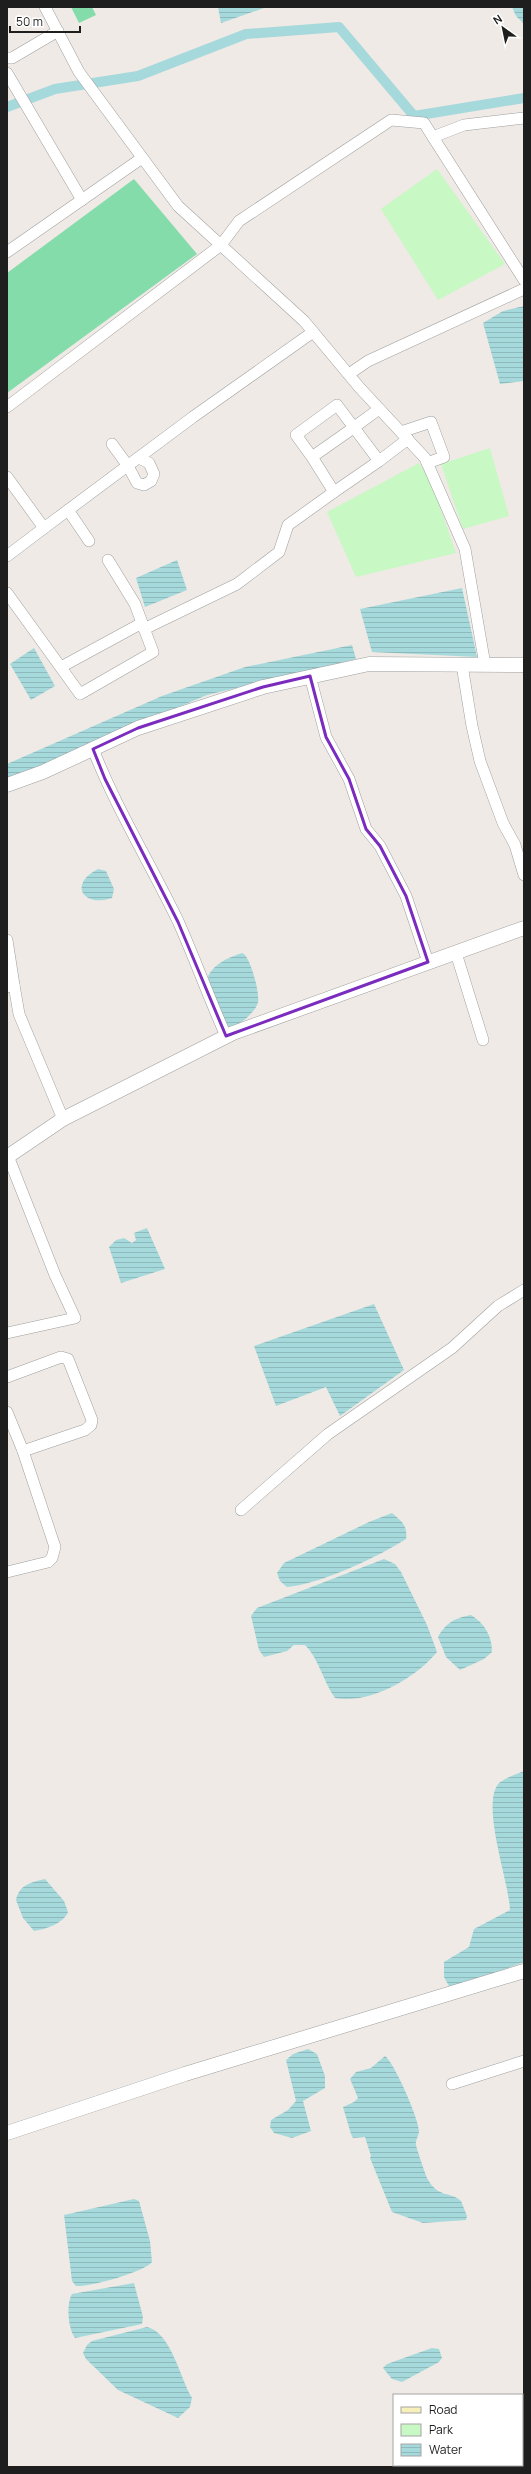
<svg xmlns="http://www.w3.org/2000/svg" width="531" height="2474" viewBox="0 0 531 2474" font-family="Manrope,sans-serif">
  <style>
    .park { fill: #c8f8c3 }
    .pitch { fill: #85dcab }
    .water { fill: url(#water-rules) }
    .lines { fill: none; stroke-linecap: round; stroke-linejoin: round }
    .canal { stroke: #a6d9db; stroke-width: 10 }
    .minor-casing { stroke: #9f9f9f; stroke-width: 12 }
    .tertiary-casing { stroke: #9f9f9f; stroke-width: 15 }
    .secondary-casing { stroke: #736b08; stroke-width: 17 }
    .minor { stroke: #fff; stroke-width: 11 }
    .tertiary { stroke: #fff; stroke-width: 14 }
    .secondary { stroke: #f8f0ba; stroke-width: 16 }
    .marked { fill: none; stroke: #7b2cbf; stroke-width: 3; stroke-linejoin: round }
  </style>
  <defs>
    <pattern id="water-rules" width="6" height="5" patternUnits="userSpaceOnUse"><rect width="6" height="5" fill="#a6d9db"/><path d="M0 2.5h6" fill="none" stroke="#8ebabc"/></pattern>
  </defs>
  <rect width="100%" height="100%" fill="#efeae5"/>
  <g class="park">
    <path d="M 437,169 L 505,264 L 438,300 L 381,209 Z"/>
    <path d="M 490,448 L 509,516 L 463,529 L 441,464 Z"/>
    <path d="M 419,463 L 432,484 L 456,553 L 356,577 L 327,512 Z"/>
  </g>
  <g class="pitch">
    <path d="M 71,7 L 92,7 L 96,15 L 79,23 Z"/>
    <path d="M 134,179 L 197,254 L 7,393 L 7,273 Z"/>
  </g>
  <g class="water">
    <path d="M 218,7 L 267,7 L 221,23 Z"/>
    <path d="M 512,7 L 524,7 L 524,24 L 516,16 Z"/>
    <path d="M 524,306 L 524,381 L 500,384 L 483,323 L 503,311 Z"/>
    <path d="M 177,560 L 187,590 L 145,607 L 136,578 Z"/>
    <path d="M 462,588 L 477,657 L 372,652 L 360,609 Z"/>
    <path d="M 352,645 L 356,659 L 207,695 L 7,780 L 7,764 L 162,696 L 245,667 Z"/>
    <path d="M 34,648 L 55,686 L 31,700 L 10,664 Z"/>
    <path d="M 98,869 L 106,871 L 114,889 L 112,898 C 83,908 68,884 98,869 Z"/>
    <path d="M 242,953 C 250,955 260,993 258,1002 C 256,1012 239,1026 229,1028 L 214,1000 L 208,976 C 216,962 228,958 242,953 Z"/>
    <path d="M 147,1228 L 165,1269 L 121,1283 L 109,1247 L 116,1240 L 124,1238 L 132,1243 L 136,1240 L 134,1233 Z"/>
    <path d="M 374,1304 L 404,1370 L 340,1416 L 326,1387 L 276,1406 L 254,1346 Z"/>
    <path d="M 392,1513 C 401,1521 408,1525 406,1539 C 380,1556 318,1585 287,1587 L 280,1581 L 277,1573 L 284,1563 L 369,1522 Z"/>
    <path d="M 384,1559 L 395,1564 L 401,1572 L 427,1625 L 437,1652 C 416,1678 369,1705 335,1698 C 323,1681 319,1659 305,1645 L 294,1645 L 287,1651 L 264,1657 L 259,1650 L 251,1616 L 257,1608 Z"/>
    <path d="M 471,1615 C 484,1623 492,1635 492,1652 L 484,1659 L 460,1670 L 446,1657 L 438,1637 C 446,1622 456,1618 471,1615 Z"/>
    <path d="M 524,1771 L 524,1962 L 456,1988 L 450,1988 L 444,1977 L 444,1962 L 469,1947 L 474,1929 L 510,1910 C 509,1881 480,1804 499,1783 C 505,1778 517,1774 524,1771 Z"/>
    <path d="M 45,1879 L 64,1901 L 68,1912 C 63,1924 46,1929 34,1931 L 23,1918 L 16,1900 C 19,1885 31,1882 45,1879 Z"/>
    <path d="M 308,2049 L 317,2054 L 325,2076 L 325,2088 L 303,2101 L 311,2131 L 292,2138 L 274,2133 L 270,2127 L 271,2120 L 288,2110 L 296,2101 L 286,2060 L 293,2054 Z"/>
    <path d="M 385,2056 C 394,2062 419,2119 419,2131 C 419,2136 415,2140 416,2145 C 417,2150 425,2173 427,2178 C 438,2199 451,2191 461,2201 L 467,2216 L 466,2220 L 423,2223 L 392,2212 L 370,2158 L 371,2156 L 365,2137 L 353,2138 L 351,2134 L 343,2107 L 354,2102 L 358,2098 L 350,2079 L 356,2072 L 371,2068 Z"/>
    <path d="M 134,2199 L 139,2201 L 150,2241 L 152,2262 C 145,2272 89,2287 76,2286 L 72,2281 L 64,2215 Z"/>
    <path d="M 134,2283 L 143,2317 L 142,2324 L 75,2338 C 68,2329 66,2304 72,2294 Z"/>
    <path d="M 147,2327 C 171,2332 180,2378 192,2398 L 190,2407 L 178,2418 L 118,2390 L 86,2359 L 83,2353 L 87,2345 L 92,2341 Z"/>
    <path d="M 432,2348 L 439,2349 L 442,2358 L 439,2362 L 402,2382 L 392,2379 L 383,2368 L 387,2364 Z"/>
  </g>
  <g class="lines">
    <path class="canal" d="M 7,107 L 55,89 L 138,76 L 246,34 L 339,27 L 414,116 L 524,98"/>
    <defs>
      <g id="minor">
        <path d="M 45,7 L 79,72 L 178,206 L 304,321 L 359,387 L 425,458 L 465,549 L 485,665"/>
        <path d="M 7,58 L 12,58 L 58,31"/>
        <path d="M 7,73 L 82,200"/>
        <path d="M 433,137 L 464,125 L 524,118"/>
        <path d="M 7,252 L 142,158"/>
        <path d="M 349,374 L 368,361 L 524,289"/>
        <path d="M 7,407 L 221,245 L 239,221 L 391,120 L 424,123 L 524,280"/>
        <path d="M 401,432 L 431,422 L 444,457 L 427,463"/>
        <path d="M 112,444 L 128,466 L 137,483 L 144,485 L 151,481 L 154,474 L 149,463 L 139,458"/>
        <path d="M 312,457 L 334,492 L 379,461 L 337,405 L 296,435 L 312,457 L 349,431 L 379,409"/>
        <path d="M 379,461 L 408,439"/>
        <path d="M 7,477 L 44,528 L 7,556"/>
        <path d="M 68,510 L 89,541"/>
        <path d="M 44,528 L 193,417 L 313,332"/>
        <path d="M 7,593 L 80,694 L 153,652 L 135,604 L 108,560"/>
        <path d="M 144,629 L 237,584 L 279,552 L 288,525 L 334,492"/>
        <path d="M 462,665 L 472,726 L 480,761 L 503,823 L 515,845 L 524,875"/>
        <path d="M 61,667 L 142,623"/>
        <path d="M 310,676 L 326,737 L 349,779 L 366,829 L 380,846 L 406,896 L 428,962"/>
        <path d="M 93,749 C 116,808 150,863 178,921 C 195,959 209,998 226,1036"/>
        <path d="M 7,940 L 14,985"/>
        <path d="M 456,953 L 483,1040"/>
        <path d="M 7,987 L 14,985 L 19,1014 L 63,1119"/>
        <path d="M 7,1333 L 75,1318 L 55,1275 L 8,1156"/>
        <path d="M 7,1377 L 61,1357 L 68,1359 L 92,1420 L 91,1425 L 85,1430 L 23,1451"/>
        <path d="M 7,1412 L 23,1451 L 55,1547 L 52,1558 L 48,1562 L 7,1572"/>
        <path d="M 241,1510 L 328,1434 L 452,1348 L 498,1306 L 524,1290"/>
        <path d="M 452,2084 L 524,2061"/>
      </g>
      <g id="tertiary">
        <path d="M 7,785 L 43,772 L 138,728 L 263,687 L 369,664 L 524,665"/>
        <path d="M 7,1157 L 63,1119 L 233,1033 L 524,928"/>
        <path d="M 7,2133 L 185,2074 L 524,1971"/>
      </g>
      <path id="secondary" d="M 522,2460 L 524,2448"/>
    </defs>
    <use href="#minor" class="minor-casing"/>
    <use href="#tertiary" class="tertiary-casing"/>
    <use href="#secondary" class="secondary-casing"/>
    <use href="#minor" class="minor"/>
    <use href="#tertiary" class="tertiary"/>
    <use href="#secondary" class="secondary"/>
  </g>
  <path class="marked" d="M 310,676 L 326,737 L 349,779 L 366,829 L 380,846 L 406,896 L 428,962 L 226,1036 L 178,922 L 105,779 L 93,749 L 138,728 L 263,687 Z"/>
  <rect width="531" height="2474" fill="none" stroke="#1e1e1e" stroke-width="16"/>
  <rect x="393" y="2394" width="130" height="72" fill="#ffffff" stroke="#a5a5a5"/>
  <rect x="401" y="2407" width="20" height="6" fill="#f8f0ba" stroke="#a5a5a5"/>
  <text x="429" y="2414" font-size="12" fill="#1e1e1e">Road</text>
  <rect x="401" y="2424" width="20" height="12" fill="#c8f8c3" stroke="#a5a5a5"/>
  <text x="429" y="2434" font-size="12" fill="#1e1e1e">Park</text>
  <rect x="401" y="2444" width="20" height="12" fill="url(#water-rules)" stroke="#a5a5a5"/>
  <text x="429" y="2454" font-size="12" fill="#1e1e1e">Water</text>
  <g transform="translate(503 28) rotate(327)" stroke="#ffffff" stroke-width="3" paint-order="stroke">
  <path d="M0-3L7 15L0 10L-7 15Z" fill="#1e1e1e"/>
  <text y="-6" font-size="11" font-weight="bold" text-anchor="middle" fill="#1e1e1e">N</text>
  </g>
  <path d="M10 26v6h70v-6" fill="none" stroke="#1e1e1e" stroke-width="2"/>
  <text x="16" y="26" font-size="12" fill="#1e1e1e" stroke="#ffffff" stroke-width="3" paint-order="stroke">50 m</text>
</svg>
